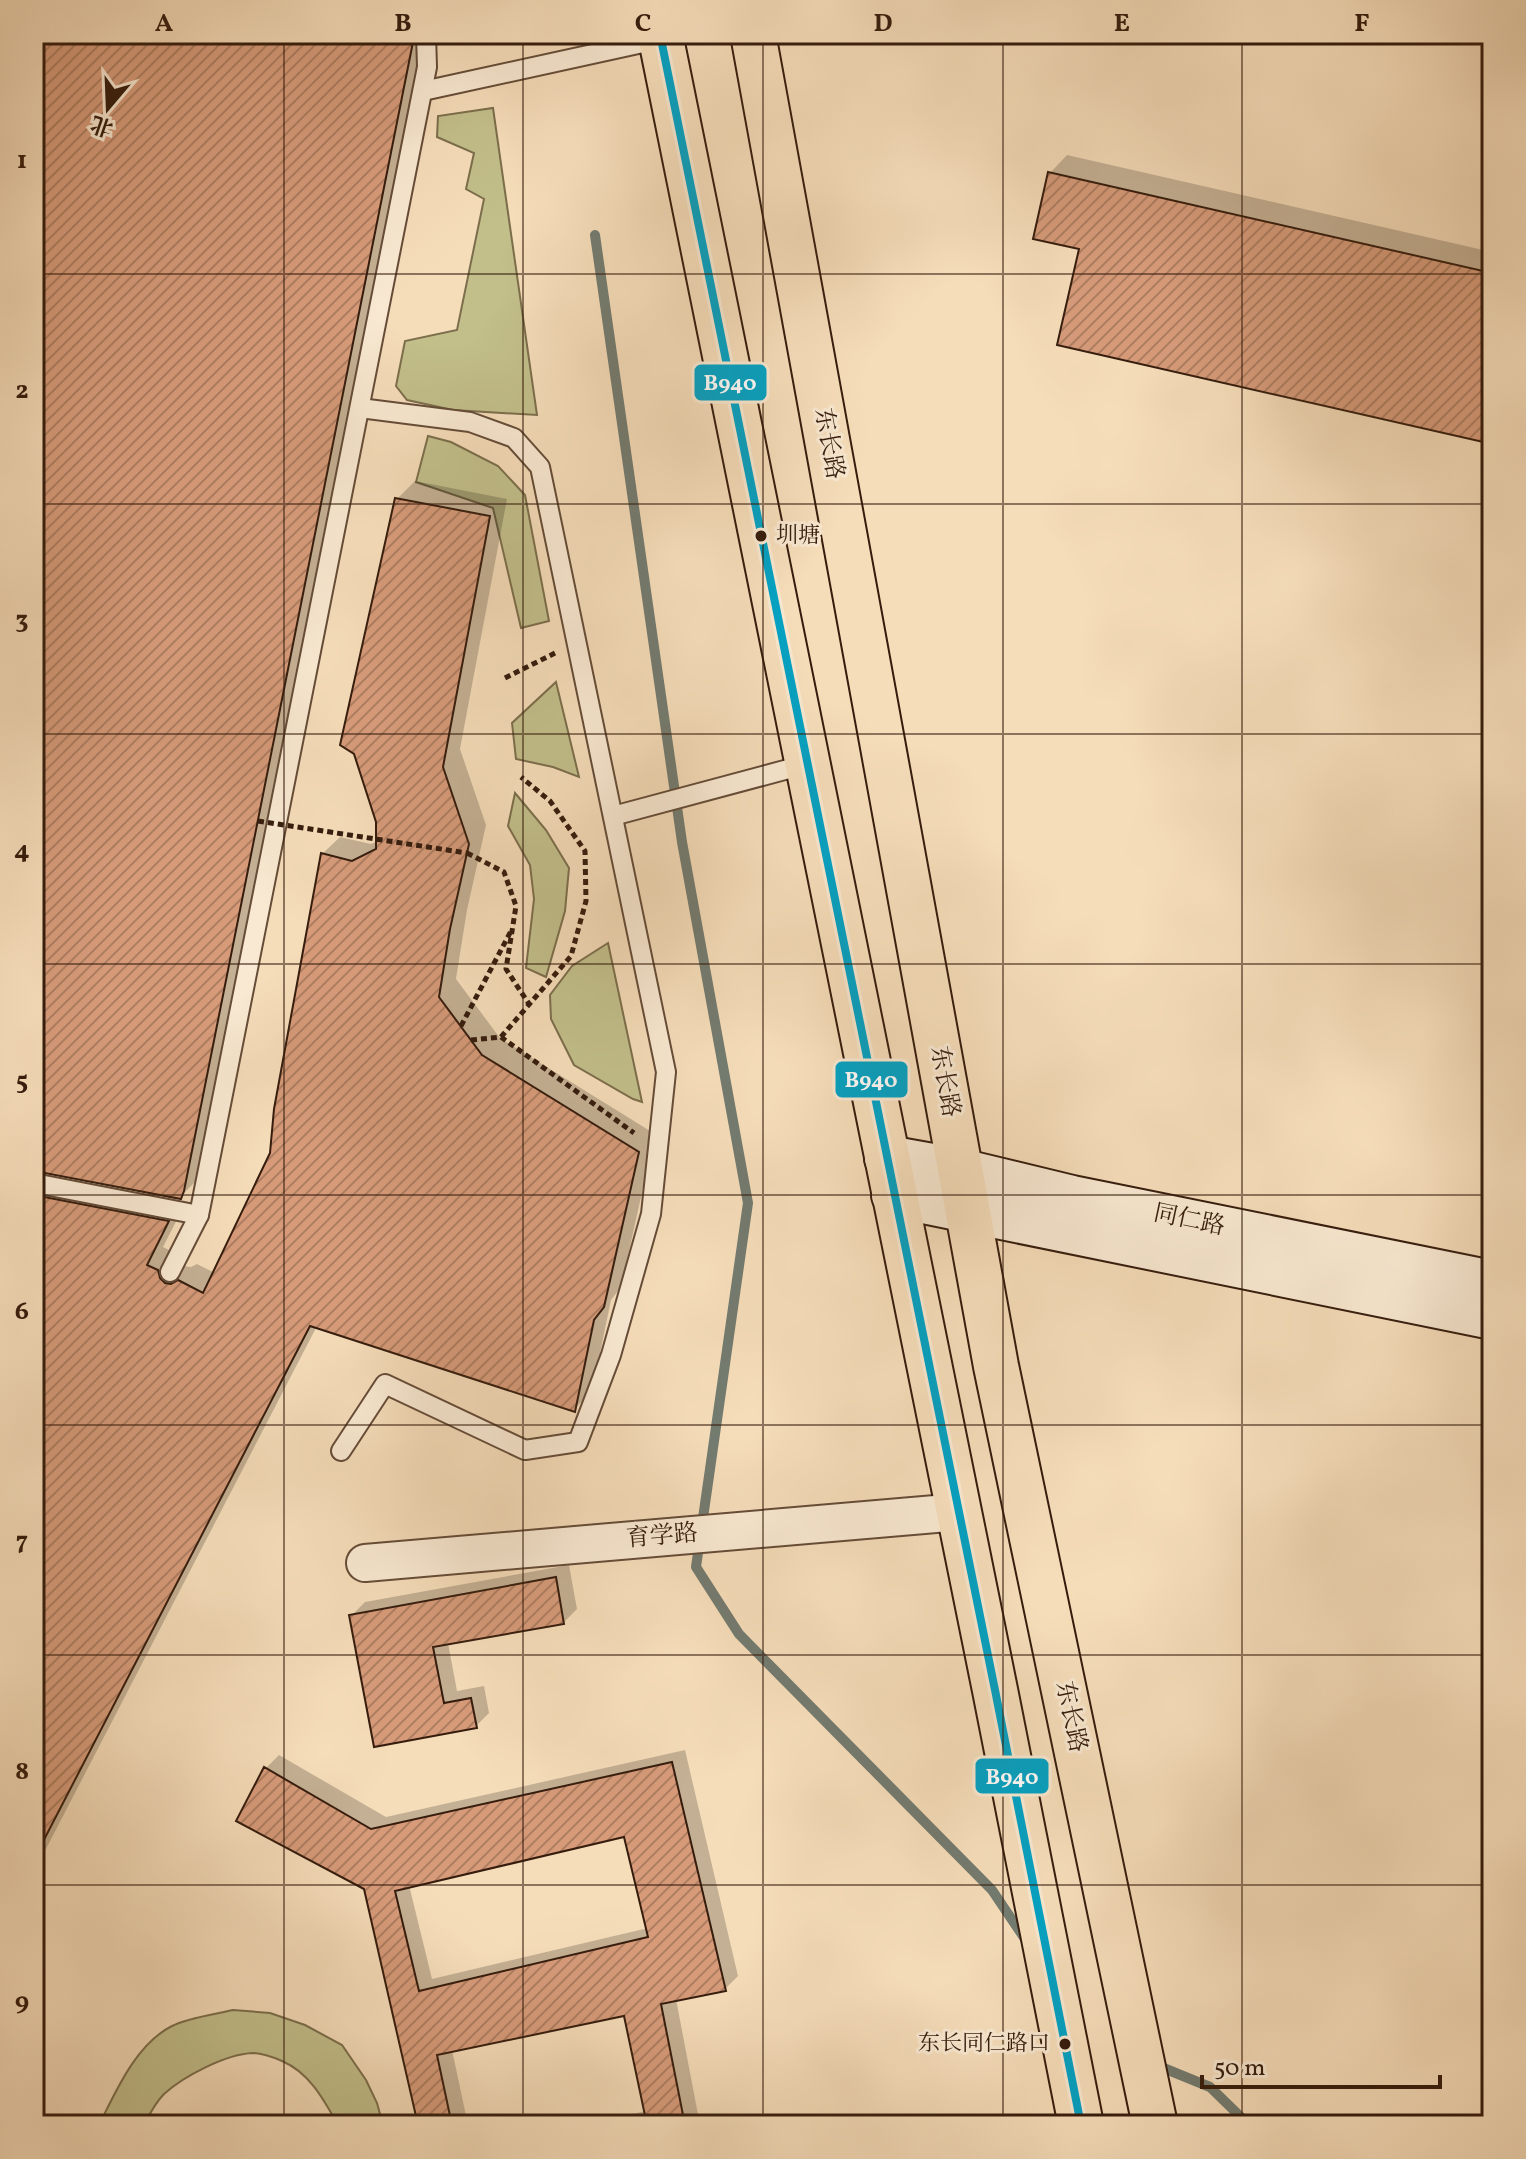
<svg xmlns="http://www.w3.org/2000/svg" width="1526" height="2159" viewBox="0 0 1526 2159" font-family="Vollkorn,'Noto Serif SC',serif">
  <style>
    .green { fill: #c2bf8b; stroke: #7c6e4c; stroke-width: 2 }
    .shadow { fill: #0003; fill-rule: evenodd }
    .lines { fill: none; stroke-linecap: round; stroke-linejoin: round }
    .stream { stroke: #737b70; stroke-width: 10 }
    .building { fill: url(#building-hatch); stroke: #351c0d; stroke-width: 2; fill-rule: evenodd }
    .lane-casing { stroke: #654c38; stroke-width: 22 }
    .street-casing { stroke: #654c38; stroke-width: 40 }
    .secondary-casing { stroke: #351c0d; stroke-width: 48 }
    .primary-casing { stroke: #351c0d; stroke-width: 48 }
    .path { stroke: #351c0d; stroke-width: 5; stroke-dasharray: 6 4; stroke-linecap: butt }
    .lane { stroke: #f9e9d2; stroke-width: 18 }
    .street { stroke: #f9e9d2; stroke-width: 36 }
    .secondary { stroke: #f9e9d2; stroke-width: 44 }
    .primary { stroke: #f6ddba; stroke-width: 44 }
    .path-bridge { stroke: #351c0d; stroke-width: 5; stroke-dasharray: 6 4; stroke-linecap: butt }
    .bus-1-casing { stroke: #f9e9d2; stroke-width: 14 }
    .bus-1 { stroke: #03a2c4; stroke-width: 8 }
    .grid { fill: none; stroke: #351c0d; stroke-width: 2; stroke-opacity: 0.55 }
    .bus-dot { fill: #351c0d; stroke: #f9e9d2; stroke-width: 3 }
    .labels { text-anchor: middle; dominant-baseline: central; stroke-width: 6; stroke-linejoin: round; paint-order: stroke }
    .bus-label { font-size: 22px; fill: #351c0d; stroke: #f9e9d2; text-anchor: start }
    .street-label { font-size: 24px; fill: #351c0d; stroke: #f9e9d2 }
    .line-badge { stroke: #f9e9d2; stroke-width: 3 }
    .badge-label { font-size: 22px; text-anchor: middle; font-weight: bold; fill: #fff }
    .neatline { fill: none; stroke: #351c0d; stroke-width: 3 }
    .grid-label { font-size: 26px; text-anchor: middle; font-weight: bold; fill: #351c0d }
  </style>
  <defs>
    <pattern id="building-hatch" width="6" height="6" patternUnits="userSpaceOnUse" patternTransform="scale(2)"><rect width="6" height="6" fill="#d79b7a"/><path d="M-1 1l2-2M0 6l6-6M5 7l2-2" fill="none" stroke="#af7e62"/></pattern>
  </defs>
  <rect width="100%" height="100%" fill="#f6ddba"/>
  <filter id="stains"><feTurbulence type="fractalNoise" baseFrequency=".0025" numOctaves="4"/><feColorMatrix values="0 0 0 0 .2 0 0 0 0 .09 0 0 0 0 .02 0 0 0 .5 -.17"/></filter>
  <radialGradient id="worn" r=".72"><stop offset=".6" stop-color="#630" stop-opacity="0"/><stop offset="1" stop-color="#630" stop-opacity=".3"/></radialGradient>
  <g class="green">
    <path d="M 493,108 L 537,415 L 453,410 L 407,400 L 396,386 L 405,341 L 457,330 L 484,199 L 466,189 L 474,153 L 437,137 L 438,116 Z"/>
    <path d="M 428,436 L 451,442 L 498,466 L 525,495 L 549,621 L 521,628 L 493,508 L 416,482 Z"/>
    <path d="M 556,682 L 579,777 L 553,767 L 516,759 L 512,723 Z"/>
    <path d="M 515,793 L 546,830 L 569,868 L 565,911 L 546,977 L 526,968 L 534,899 L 530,865 L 508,826 Z"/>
    <path d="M 608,943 L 642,1102 L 633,1099 L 574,1065 L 551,1019 L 550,995 L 572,966 Z"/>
    <path d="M 233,2010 L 270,2013 L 305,2025 L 342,2045 L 366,2080 L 377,2103 L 383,2125 L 338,2125 C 324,2100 310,2073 282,2061 C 275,2058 261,2053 253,2053 C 226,2054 184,2076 164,2094 C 156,2102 149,2115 144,2125 L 99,2125 C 116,2091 136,2044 172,2026 C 187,2018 216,2014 233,2010 Z"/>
  </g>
  <g class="shadow">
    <path d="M 34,34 L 428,34 L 198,1179 L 180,1197 L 36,1170 L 50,1178 L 185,1204 L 163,1247 L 175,1253 L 177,1260 L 183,1266 L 191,1267 L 197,1264 L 215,1273 L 272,1154 L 322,854 L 340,837 L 371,844 L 378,841 L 397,499 L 415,481 L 507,499 L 460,749 L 486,825 L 467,910 L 456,979 L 500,1038 L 655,1134 L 621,1287 L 611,1300 L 592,1392 L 574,1409 L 317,1326 L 34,1872 Z"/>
    <path d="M 1067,155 L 1492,252 L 1492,442 L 1081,247 L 1050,173 Z"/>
    <path d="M 569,1565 L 577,1609 L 564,1622 L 448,1643 L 457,1691 L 484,1686 L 489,1713 L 476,1726 L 375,1745 L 351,1616 L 365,1602 Z"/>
    <path d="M 685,1750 L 738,1976 L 725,1989 L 676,1999 L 700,2125 L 580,2125 L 646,2111 L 625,2014 L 452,2050 L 468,2125 L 420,2125 L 365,1888 L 239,1820 L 266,1768 L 279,1755 L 386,1817 ZM 625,1834 L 648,1928 L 432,1979 L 409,1885 Z"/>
  </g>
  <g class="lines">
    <g class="stream">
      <path d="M 595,235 L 682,842 L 748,1203 L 696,1567 L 739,1634 L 992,1890 L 1027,1942"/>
      <path d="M 1161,2067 L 1210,2087 L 1249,2125"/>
    </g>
  </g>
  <g class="building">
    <path d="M 34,34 L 400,34 L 414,37 L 184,1191 L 181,1199 L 34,1171 Z"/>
    <path d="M 1048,172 L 1492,273 L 1492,444 L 1057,345 L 1079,249 L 1033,239 Z"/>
    <path d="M 395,498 L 490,516 L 443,767 L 469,844 L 450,929 L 439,997 L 482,1055 L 639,1152 L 604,1307 L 594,1320 L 575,1412 L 310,1326 L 34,1859 L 34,1195 L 169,1221 L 147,1265 L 158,1270 L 160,1278 L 165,1283 L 171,1284 L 178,1280 L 203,1293 L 270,1153 L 274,1109 L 321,853 L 352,861 L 376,849 L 376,822 L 354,754 L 340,745 Z"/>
    <path d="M 556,1577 L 564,1624 L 433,1647 L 444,1703 L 471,1698 L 477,1728 L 374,1747 L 349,1615 Z"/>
    <path d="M 672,1762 L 726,1991 L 661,2004 L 685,2125 L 647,2125 L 624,2016 L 437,2055 L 452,2125 L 418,2125 L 364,1889 L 236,1821 L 264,1767 L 371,1829 ZM 624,1837 L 648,1937 L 419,1991 L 395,1891 Z"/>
  </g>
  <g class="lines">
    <defs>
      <g id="lane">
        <path d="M 423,91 L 661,39"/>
        <path d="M 613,816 L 807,764"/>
        <path d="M 34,1183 L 199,1215 L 427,67 L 426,34"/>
        <path d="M 170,1272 L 199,1215"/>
        <path d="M 341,1451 L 385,1384 L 525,1450 L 578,1442 L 611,1355 L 651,1214 L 666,1072 L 540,467 L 514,438 L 470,422 L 360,408"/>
      </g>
      <path id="street" d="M 365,1563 L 959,1512"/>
      <g id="secondary">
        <path d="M 887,1158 L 960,1171 L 1072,1198 L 1492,1283"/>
        <path d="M 894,1195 L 1492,1317"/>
      </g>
      <g id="primary">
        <path d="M 660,34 L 995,1690 L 1081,2125"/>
        <path d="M 753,34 L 996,1366 L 1155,2125"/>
      </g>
    </defs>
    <use href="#lane" class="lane-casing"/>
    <use href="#street" class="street-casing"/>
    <use href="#secondary" class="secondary-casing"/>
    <use href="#primary" class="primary-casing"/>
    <g class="path">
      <path d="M 505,678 L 555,653"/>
      <path d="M 467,853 L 504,872 L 516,906 L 506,969 L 529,1004"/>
      <path d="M 461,1026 L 511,931"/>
      <path d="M 501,1037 L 571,956 L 586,901 L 585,851 L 550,801 L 521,777"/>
      <path d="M 471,1040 L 501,1037 L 634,1133"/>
    </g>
    <use href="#lane" class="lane"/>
    <use href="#street" class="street"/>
    <use href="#secondary" class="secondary"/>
    <use href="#primary" class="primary"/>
    <path class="path-bridge" d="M 258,821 L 467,853"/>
    <defs>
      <path id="bus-1" d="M 660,34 L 995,1690 L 1081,2125"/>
    </defs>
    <use href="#bus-1" class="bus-1-casing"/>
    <use href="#bus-1" class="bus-1"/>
  </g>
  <path class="grid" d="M 284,34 L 284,2125M 523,34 L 523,2125M 763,34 L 763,2125M 1003,34 L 1003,2125M 1242,34 L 1242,2125M 34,274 L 1492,274M 34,504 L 1492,504M 34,734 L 1492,734M 34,964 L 1492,964M 34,1195 L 1492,1195M 34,1425 L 1492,1425M 34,1655 L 1492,1655M 34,1885 L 1492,1885"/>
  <g class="bus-dot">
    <circle cx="761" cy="536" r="7"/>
    <circle cx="1065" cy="2044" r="7"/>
  </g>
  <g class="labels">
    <g class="bus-label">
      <text x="776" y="536">圳塘</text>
      <text x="1050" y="2044" text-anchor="end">东长同仁路口</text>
    </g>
    <g class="street-label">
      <text transform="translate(828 444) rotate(80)">东长路</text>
      <text transform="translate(944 1082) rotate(80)">东长路</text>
      <text transform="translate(1189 1221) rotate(12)">同仁路</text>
      <text transform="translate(662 1537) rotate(-5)">育学路</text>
      <text transform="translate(1070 1717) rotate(78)">东长路</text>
    </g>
  </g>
  <g class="line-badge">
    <rect x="693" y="363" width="75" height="39" rx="8" fill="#03a2c4"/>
    <rect x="834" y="1060" width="75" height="39" rx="8" fill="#03a2c4"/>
    <rect x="974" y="1757" width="76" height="38" rx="8" fill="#03a2c4"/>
  </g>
  <g class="badge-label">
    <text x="730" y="390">B940</text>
    <text x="871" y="1087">B940</text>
    <text x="1012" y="1784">B940</text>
  </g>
  <rect width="1526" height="2159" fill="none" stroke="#f6ddba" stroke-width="88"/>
  <g transform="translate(108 108) rotate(199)" stroke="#f9e9d2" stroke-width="6" paint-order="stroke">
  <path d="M0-6L14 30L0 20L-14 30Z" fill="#351c0d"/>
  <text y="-12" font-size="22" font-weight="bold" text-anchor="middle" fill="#351c0d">北</text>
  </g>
  <path d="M1202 2075v12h238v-12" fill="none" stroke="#351c0d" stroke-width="4"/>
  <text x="1214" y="2075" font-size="24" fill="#351c0d" stroke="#f9e9d2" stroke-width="6" paint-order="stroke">50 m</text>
  <rect x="44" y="44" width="1438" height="2071" class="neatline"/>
  <g class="grid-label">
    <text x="164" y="31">A</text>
    <text x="403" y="31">B</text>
    <text x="643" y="31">C</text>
    <text x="883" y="31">D</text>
    <text x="1122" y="31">E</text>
    <text x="1362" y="31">F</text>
    <text x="22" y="168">1</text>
    <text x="22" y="398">2</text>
    <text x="22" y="628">3</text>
    <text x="22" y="858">4</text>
    <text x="22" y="1089">5</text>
    <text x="22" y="1319">6</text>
    <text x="22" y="1549">7</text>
    <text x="22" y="1779">8</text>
    <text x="22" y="2009">9</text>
  </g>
  <rect width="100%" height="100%" filter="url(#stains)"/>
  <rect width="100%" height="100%" fill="url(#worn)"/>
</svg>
